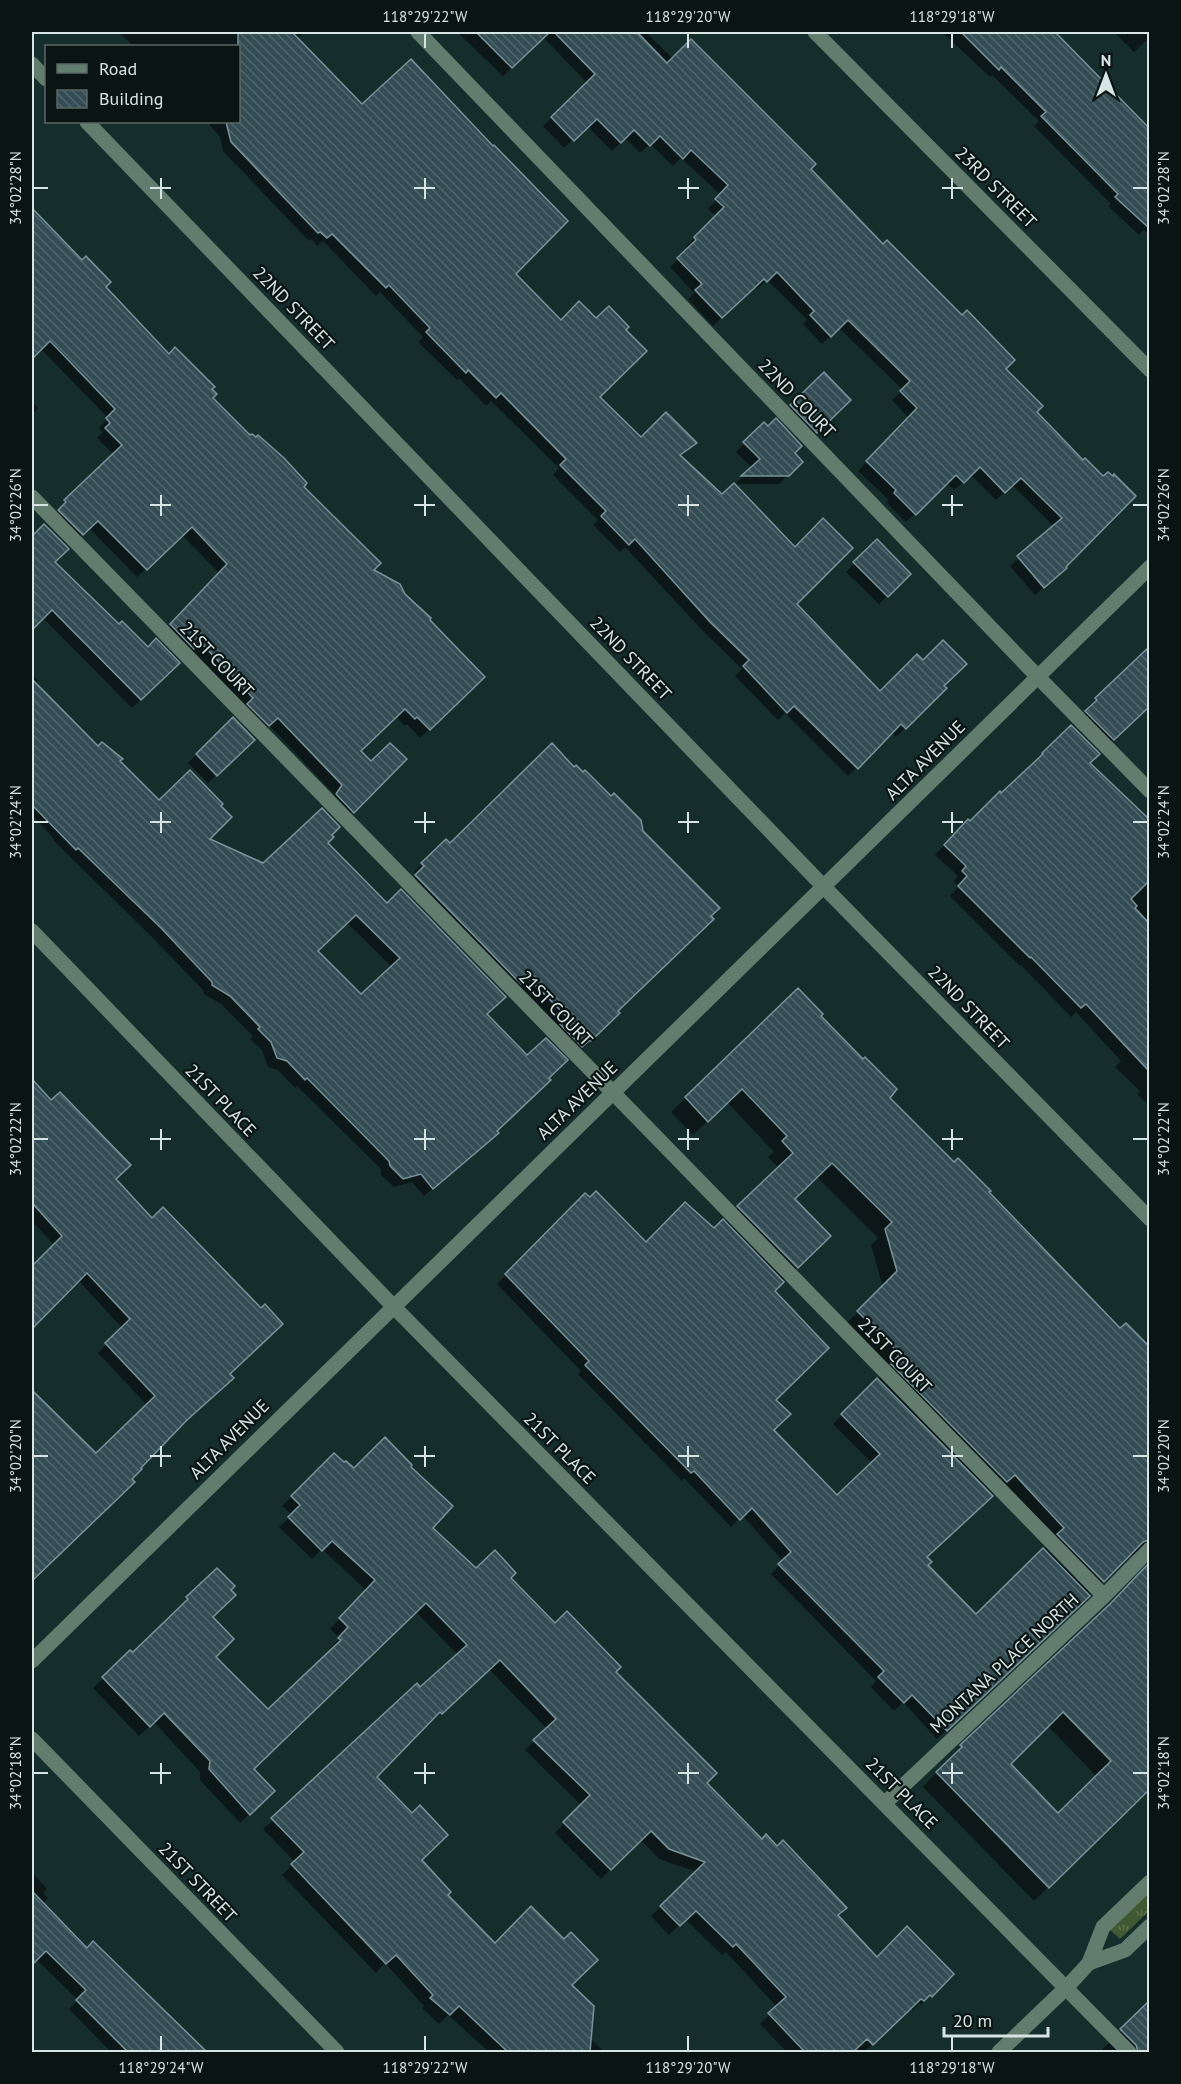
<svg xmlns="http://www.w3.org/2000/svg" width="1181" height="2084" viewBox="0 0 1181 2084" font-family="'PT Sans',sans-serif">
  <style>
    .grass { fill: url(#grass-tufts) }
    .shadow { fill: #0007; fill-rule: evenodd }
    .building { fill: url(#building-back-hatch); stroke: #7a949c; stroke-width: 1.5; fill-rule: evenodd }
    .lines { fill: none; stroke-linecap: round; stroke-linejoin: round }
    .minor { stroke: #627c6e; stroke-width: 15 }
    .ticks { fill: none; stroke: #d6e4e3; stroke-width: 2 }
    .labels { text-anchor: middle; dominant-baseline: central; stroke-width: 4.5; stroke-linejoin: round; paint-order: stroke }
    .street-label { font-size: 18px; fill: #d6e4e3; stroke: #091413 }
    .neatline { fill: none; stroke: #d6e4e3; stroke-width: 2 }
    .ticks-label { font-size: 15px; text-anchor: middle; fill: #d6e4e3 }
  </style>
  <defs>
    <pattern id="grass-tufts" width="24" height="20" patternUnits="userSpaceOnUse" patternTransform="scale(1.5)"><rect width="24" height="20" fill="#415932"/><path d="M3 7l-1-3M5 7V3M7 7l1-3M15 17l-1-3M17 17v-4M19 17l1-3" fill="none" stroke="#5c7150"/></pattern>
    <pattern id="building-back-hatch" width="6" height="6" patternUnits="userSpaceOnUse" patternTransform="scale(1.5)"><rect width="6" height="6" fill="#344c53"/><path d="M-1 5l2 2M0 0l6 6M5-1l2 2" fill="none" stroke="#51666c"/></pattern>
  </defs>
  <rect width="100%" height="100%" fill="#152e2c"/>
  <path class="grass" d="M 1149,1892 L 1149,1911 L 1120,1939 L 1110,1930 Z"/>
  <g class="shadow">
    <path d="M 119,32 L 304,32 L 297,39 L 514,274 L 598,397 L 641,439 L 694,443 L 679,457 L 795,604 L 880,693 L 942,686 L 945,688 L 896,737 L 891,732 L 848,776 L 785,713 L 778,720 L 735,676 L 742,669 L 702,630 L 625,547 L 620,552 L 593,525 L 598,520 L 553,475 L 559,468 L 491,401 L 486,406 L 459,378 L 457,380 L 418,342 L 423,337 L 380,292 L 376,296 L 323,241 L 317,246 L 311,239 L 309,241 L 223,151 L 220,137 L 207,122 L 238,122 L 238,46 L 133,46 Z"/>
    <path d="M 457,32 L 646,32 L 673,59 L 809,169 L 1004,369 L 1035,412 L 1083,462 L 1056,577 L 1035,595 L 1010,566 L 1054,527 L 1012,485 L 996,500 L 971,475 L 954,490 L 946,482 L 906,522 L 886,502 L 889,500 L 858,471 L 909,418 L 892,400 L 903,390 L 839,328 L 822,344 L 803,324 L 807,320 L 767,280 L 757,289 L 754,286 L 713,326 L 688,299 L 694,293 L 670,267 L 689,249 L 686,246 L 717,217 L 708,209 L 721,195 L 681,158 L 673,166 L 650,144 L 640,153 L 625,138 L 612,151 L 587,126 L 564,148 L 543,126 L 587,83 L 543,37 L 503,76 Z"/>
    <path d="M 942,32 L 1063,32 L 1058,36 L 1145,126 L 1150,122 L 1150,236 L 1144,230 L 1139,235 L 1108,206 L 1111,204 L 1034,126 L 1039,121 L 992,75 L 990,77 Z"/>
    <path d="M 1114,32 L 1150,32 L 1150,37 L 1134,52 Z"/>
    <path d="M 37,215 L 169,356 L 210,389 L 211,398 L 302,487 L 371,570 L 404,595 L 483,677 L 420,738 L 407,724 L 405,726 L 396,717 L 359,751 L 371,763 L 405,759 L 344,820 L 328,804 L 334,794 L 269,725 L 260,734 L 162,634 L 220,574 L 182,535 L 137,577 L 89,528 L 74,543 L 51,519 L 58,512 L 56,510 L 114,455 L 97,438 L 103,432 L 99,428 L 108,418 L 41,349 L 32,358 L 32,220 Z"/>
    <path d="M 824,374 L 849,400 L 807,440 L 782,414 Z"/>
    <path d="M 32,402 L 38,408 L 32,415 Z"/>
    <path d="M 764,424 L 801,462 L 779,484 L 735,484 L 752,468 L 736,452 Z"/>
    <path d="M 44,526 L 53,562 L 119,626 L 147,649 L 178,663 L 132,708 L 43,618 L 32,628 L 32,538 Z"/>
    <path d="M 876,541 L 909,574 L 879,604 L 846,572 Z"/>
    <path d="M 1150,649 L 1150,706 L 1104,748 L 1077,721 L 1089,710 L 1087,708 Z"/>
    <path d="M 32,674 L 38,681 L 34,684 L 98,748 L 118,761 L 159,802 L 208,839 L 263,865 L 330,835 L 326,843 L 486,1015 L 495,1131 L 488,1142 L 424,1196 L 412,1182 L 394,1187 L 381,1175 L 381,1169 L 297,1086 L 295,1088 L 278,1070 L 268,1067 L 262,1050 L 250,1039 L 253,1036 L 221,1004 L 204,994 L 203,990 L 152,937 L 53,840 L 54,839 L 32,815 ZM 346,922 L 392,967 L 361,996 L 316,951 Z"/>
    <path d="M 233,720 L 253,740 L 208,783 L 188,763 Z"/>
    <path d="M 1071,727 L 1088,764 L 1150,821 L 1150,1106 L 1137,1094 L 1140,1091 L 1115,1067 L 1121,1061 L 1076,1012 L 1071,1017 L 1021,965 L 1020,966 L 950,896 L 959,886 L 954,881 L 958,876 L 935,855 L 959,830 L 969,823 L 1001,795 Z"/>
    <path d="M 446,841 L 617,1013 L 581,1049 L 580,1048 L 573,1055 L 552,1034 L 560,1027 L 518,985 L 407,885 L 417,875 L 414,872 Z"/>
    <path d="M 819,1016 L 888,1098 L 954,1164 L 987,1192 L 1120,1330 L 1143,1342 L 1148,1337 L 1150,1338 L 1150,1788 L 1034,1901 L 923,1787 L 961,1746 L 1108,1608 L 1143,1572 L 1145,1562 L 1138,1554 L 1127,1556 L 1080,1604 L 937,1739 L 903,1702 L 894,1711 L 871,1687 L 876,1681 L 771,1574 L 783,1561 L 742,1515 L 731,1527 L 684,1478 L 682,1481 L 578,1374 L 581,1371 L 497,1284 L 585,1195 L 646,1244 L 714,1230 L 779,1168 L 768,1157 L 774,1152 L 727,1102 L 693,1135 L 671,1112 L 686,1098 ZM 816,1176 L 878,1238 L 871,1245 L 883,1287 L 843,1327 L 885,1368 L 895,1357 L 897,1359 L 833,1424 L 872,1463 L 837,1497 L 772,1430 L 774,1400 L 773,1291 L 829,1236 L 793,1199 ZM 999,1488 L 1051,1543 L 976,1616 L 926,1565 L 926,1557 ZM 1048,1726 L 1097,1777 L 1058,1815 L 1009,1764 Z"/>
    <path d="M 32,1081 L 51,1102 L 114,1179 L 228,1374 L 32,1584 L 32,1410 L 41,1401 L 96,1455 L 147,1405 L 98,1353 L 123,1329 L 78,1280 L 32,1327 L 32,1269 L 55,1246 L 32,1221 Z"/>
    <path d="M 334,1455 L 431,1528 L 476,1570 L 509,1578 L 555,1625 L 614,1672 L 705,1783 L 877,1959 L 952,1974 L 921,2005 L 920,2003 L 913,2010 L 911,2008 L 864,2052 L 783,2052 L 785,2050 L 760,2024 L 777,2007 L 726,1952 L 722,1955 L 685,1919 L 669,1935 L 651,1916 L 697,1872 L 659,1859 L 640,1839 L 601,1879 L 555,1833 L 581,1805 L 525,1750 L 547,1729 L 489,1669 L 431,1722 L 430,1720 L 375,1777 L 420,1860 L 446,1895 L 495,1945 L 570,1985 L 590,2038 L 604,2052 L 489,2052 L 448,2015 L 439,2024 L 422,2008 L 424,2006 L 385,1963 L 376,1973 L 282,1875 L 295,1862 L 263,1829 L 458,1655 L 415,1611 L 252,1769 L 273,1791 L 240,1823 L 200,1780 L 200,1772 L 154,1722 L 139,1736 L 93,1688 L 130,1652 L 133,1655 L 217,1570 L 211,1617 L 214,1657 L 267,1711 L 332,1651 L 330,1648 L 340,1638 L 330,1629 L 366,1590 L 322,1549 L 312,1559 L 279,1527 L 292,1515 L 282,1506 Z"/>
    <path d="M 32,1872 L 47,1889 L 43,1893 L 48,1898 L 42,1904 L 86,1950 L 198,2052 L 111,2052 L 69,2009 L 78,2000 L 36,1959 L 32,1963 Z"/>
    <path d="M 1150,2003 L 1150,2052 L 1099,2052 L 1107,2045 Z"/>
  </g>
  <g class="building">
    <path d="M 238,32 L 292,32 L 362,104 L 411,59 L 493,146 L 494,145 L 568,221 L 516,274 L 561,320 L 579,301 L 596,318 L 609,306 L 629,327 L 626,330 L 647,351 L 600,397 L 641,437 L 666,412 L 697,443 L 680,455 L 722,494 L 734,483 L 795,547 L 823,518 L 853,548 L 797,604 L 880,691 L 917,654 L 923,660 L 943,640 L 967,664 L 944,686 L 947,688 L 906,729 L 901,724 L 858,769 L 794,706 L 787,713 L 743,666 L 749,660 L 710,622 L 635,539 L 629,545 L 601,516 L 606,511 L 560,465 L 566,459 L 501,393 L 496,398 L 468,370 L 466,373 L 426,332 L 430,328 L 389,285 L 386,288 L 332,234 L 327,238 L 320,232 L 318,233 L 231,142 L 226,122 L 238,122 Z"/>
    <path d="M 476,32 L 550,32 L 512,68 Z"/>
    <path d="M 554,32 L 637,32 L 667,63 L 691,39 L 816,164 L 811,169 L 883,244 L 887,240 L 962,315 L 967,310 L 1015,360 L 1006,369 L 1043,406 L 1037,412 L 1083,460 L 1085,458 L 1103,476 L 1108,472 L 1113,476 L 1114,474 L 1136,496 L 1066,567 L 1067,568 L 1044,588 L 1017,556 L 1062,518 L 1021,478 L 1005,493 L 980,467 L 964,483 L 956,475 L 916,515 L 894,493 L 896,490 L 866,461 L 917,408 L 900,391 L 910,381 L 848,320 L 831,337 L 810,315 L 814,311 L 777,272 L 767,282 L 764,279 L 722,318 L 695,290 L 702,284 L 677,258 L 696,240 L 694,237 L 724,207 L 715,199 L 728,185 L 691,150 L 683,159 L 660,136 L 650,146 L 634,130 L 621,143 L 597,119 L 574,141 L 551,117 L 595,74 Z"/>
    <path d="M 961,32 L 1055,32 L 1149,128 L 1149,228 L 1115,197 L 1118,194 L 1041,116 L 1046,112 L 1001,67 L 999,70 Z"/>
    <path d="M 32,208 L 82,260 L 86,256 L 111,282 L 106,287 L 169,354 L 175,347 L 215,387 L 212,389 L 217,394 L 213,398 L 250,435 L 252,434 L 256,437 L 258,435 L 284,458 L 307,483 L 304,487 L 381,563 L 374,570 L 400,584 L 405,594 L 431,618 L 430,620 L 485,677 L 430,730 L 417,717 L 415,719 L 405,709 L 361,751 L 371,761 L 390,743 L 407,759 L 354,813 L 336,794 L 342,785 L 278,718 L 269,726 L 247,704 L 253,698 L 201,643 L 194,649 L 170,624 L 227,564 L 192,527 L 147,570 L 98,521 L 83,535 L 58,510 L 66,502 L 64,500 L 122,445 L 105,428 L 110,423 L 106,418 L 115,409 L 50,341 L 32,359 Z"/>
    <path d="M 824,372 L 851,400 L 817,433 L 790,405 Z"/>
    <path d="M 776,418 L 802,446 L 795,453 L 803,462 L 789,476 L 741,476 L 760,459 L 743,442 L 764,422 L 768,426 Z"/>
    <path d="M 44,524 L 69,549 L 55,562 L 119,624 L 122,621 L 148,647 L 156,638 L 180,663 L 141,700 L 52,610 L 32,630 L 32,536 Z"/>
    <path d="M 877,539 L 911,574 L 888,597 L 853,562 Z"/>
    <path d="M 1149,647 L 1149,707 L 1114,740 L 1085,711 L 1097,700 L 1095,698 Z"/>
    <path d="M 32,679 L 98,746 L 102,742 L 123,759 L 120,761 L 159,800 L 190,770 L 223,804 L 221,806 L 232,817 L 210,839 L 263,863 L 322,808 L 340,827 L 332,835 L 334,837 L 328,843 L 387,903 L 401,889 L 506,997 L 487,1014 L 527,1055 L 546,1038 L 568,1060 L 549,1078 L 551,1080 L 497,1131 L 499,1133 L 433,1189 L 421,1174 L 403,1179 L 390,1166 L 389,1161 L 307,1078 L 305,1080 L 287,1061 L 277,1058 L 271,1042 L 258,1029 L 260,1027 L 230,996 L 212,985 L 212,982 L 161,928 L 78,848 L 76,850 L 32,805 ZM 356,915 L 400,958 L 361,994 L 318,951 Z"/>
    <path d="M 233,717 L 255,740 L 217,776 L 196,754 Z"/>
    <path d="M 1071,725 L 1100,754 L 1090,763 L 1149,819 L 1149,881 L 1131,899 L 1137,906 L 1135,908 L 1149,923 L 1149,1071 L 1086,1004 L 1081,1008 L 1031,957 L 1030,958 L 958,886 L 967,876 L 962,871 L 966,866 L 944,845 L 968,819 L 970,821 L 1000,791 L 1001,793 L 1043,754 L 1042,753 Z"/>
    <path d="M 552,743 L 574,767 L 576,765 L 583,772 L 585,770 L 611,796 L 614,793 L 641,820 L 643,831 L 720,908 L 711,916 L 714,919 L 618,1011 L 620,1013 L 591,1041 L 590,1040 L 582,1047 L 560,1024 L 567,1017 L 528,978 L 521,984 L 415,875 L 424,866 L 421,863 L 446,839 L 450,843 Z"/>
    <path d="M 798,988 L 823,1014 L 821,1016 L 863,1059 L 865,1057 L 897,1089 L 890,1098 L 954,1162 L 958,1158 L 991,1191 L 989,1192 L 1120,1328 L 1126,1323 L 1149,1346 L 1149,1540 L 1143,1542 L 1104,1582 L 1057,1534 L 1064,1528 L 1015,1475 L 1007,1482 L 891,1364 L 900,1354 L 857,1311 L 897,1271 L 885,1229 L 892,1222 L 832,1163 L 795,1199 L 831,1236 L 798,1268 L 737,1206 L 793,1153 L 782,1141 L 787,1136 L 742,1089 L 708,1122 L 685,1097 Z"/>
    <path d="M 32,1079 L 51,1100 L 60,1092 L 131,1165 L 116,1179 L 152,1218 L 163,1207 L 261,1308 L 265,1304 L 283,1324 L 230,1374 L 234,1378 L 187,1420 L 141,1468 L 142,1469 L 132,1479 L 135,1482 L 32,1581 L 32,1390 L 96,1453 L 155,1396 L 105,1343 L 130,1319 L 87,1273 L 32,1329 L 32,1266 L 62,1236 L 32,1203 Z"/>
    <path d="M 596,1191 L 646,1242 L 685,1202 L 714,1228 L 723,1219 L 784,1282 L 775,1291 L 829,1348 L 776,1400 L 791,1414 L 774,1430 L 837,1495 L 880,1454 L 841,1414 L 877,1378 L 993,1496 L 927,1557 L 932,1562 L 928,1565 L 976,1614 L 1043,1548 L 1090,1596 L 947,1731 L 912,1695 L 904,1703 L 878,1677 L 884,1671 L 778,1564 L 791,1552 L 752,1508 L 740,1520 L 694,1471 L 691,1473 L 585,1365 L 589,1361 L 505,1274 L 585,1193 L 590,1197 Z"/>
    <path d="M 385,1437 L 412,1465 L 411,1467 L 453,1506 L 433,1528 L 476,1568 L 495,1550 L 516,1573 L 511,1578 L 555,1623 L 567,1611 L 621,1667 L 616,1672 L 717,1773 L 707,1783 L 762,1839 L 766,1834 L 777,1846 L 783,1840 L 847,1908 L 838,1915 L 877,1957 L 907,1926 L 954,1974 L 932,1997 L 930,1995 L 924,2001 L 921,1999 L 873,2045 L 867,2039 L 853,2052 L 805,2052 L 768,2013 L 786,1997 L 736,1944 L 733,1947 L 696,1911 L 680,1926 L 660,1906 L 705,1862 L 669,1849 L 651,1831 L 611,1870 L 563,1822 L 590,1795 L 533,1740 L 556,1719 L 500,1660 L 442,1714 L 440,1712 L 377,1777 L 412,1813 L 420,1805 L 448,1835 L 422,1860 L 451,1892 L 448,1895 L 495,1943 L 531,1906 L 564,1939 L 571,1932 L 598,1960 L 572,1985 L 594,2006 L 590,2052 L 508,2052 L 459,2006 L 450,2015 L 430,1998 L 433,1995 L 396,1955 L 386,1964 L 291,1864 L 304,1852 L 271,1818 L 417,1683 L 420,1687 L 467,1645 L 426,1603 L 254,1769 L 275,1791 L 250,1815 L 209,1769 L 210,1761 L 164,1713 L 150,1727 L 102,1677 L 130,1650 L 133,1652 L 188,1599 L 186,1597 L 217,1568 L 235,1586 L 231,1590 L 236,1595 L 213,1617 L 234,1639 L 216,1657 L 268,1709 L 341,1640 L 338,1638 L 348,1627 L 339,1618 L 375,1580 L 332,1541 L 322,1551 L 288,1517 L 300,1505 L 291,1496 L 334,1453 L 344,1462 L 346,1461 L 354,1468 Z"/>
    <path d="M 1149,1563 L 1149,1790 L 1049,1888 L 936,1772 L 962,1747 L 960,1745 L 1111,1603 ZM 1063,1712 L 1111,1761 L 1058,1813 L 1011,1764 Z"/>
    <path d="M 32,1891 L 87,1948 L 93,1941 L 207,2052 L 128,2052 L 76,2000 L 86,1990 L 46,1951 L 32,1965 Z"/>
    <path d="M 1149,2001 L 1149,2052 L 1138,2052 L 1136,2045 L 1120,2029 Z"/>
  </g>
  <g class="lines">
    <g class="minor">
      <path d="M 418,32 L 1038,677 L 1150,791"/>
      <path d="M 815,32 L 1150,370"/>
      <path d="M 32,64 L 46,79"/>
      <path d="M 87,122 L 823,886 L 1150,1219"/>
      <path d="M 32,497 L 1104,1596"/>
      <path d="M 32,931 L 392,1305 L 1129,2052"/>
      <path d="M 32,1661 C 403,1294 778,932 1150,567"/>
      <path d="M 32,1739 L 337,2052"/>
      <path d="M 885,1803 L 1104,1596 L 1150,1549"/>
      <path d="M 1089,1963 L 1125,1950 L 1150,1926"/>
      <path d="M 999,2052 L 1067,1987 L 1089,1963 L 1103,1927 L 1150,1882"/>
    </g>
  </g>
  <path class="ticks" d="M 425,33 L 425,48M 688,33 L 688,48M 952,33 L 952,48M 161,178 L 161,199M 425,178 L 425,199M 688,178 L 688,199M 952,178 L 952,199M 33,188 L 48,188M 150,188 L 171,188M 414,188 L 435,188M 678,188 L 699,188M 942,188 L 963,188M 1133,188 L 1148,188M 161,495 L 161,516M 425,495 L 425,516M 688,495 L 688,516M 952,495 L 952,516M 33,505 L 48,505M 150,505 L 171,505M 414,505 L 435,505M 678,505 L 699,505M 942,505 L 963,505M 1133,505 L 1148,505M 161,812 L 161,833M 425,812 L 425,833M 688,812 L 688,833M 952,812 L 952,833M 33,822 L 48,822M 150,822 L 171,822M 414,822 L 435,822M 678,822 L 699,822M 942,822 L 963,822M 1133,822 L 1148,822M 161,1129 L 161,1150M 425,1129 L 425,1150M 688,1129 L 688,1150M 952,1129 L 952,1150M 33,1139 L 48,1139M 150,1139 L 171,1139M 414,1139 L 435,1139M 678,1139 L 699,1139M 942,1139 L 963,1139M 1133,1139 L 1148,1139M 161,1446 L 161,1467M 425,1446 L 425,1467M 688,1446 L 688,1467M 952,1446 L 952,1467M 33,1456 L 48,1456M 150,1456 L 171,1456M 414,1456 L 435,1456M 678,1456 L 699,1456M 942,1456 L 963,1456M 1133,1456 L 1148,1456M 161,1763 L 161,1784M 425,1763 L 425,1784M 688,1763 L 688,1784M 952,1763 L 952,1784M 33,1773 L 48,1773M 150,1773 L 171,1773M 414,1773 L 435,1773M 678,1773 L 699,1773M 942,1773 L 963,1773M 1133,1773 L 1148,1773M 161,2036 L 161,2051M 425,2036 L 425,2051M 688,2036 L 688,2051M 952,2036 L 952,2051"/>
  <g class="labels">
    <g class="street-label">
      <text transform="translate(996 187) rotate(45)">23RD STREET</text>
      <text transform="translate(294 308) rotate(46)">22ND STREET</text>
      <text transform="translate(797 398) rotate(46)">22ND COURT</text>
      <text transform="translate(631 658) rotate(46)">22ND STREET</text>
      <text transform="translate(217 659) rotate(46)">21ST COURT</text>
      <text transform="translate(925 760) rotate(-45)">ALTA AVENUE</text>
      <text transform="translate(969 1007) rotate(46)">22ND STREET</text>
      <text transform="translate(556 1008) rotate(46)">21ST COURT</text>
      <text transform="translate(221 1100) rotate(46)">21ST PLACE</text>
      <text transform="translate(577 1100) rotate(-44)">ALTA AVENUE</text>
      <text transform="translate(895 1355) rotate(46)">21ST COURT</text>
      <text transform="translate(229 1439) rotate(-45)">ALTA AVENUE</text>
      <text transform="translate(560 1448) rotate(45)">21ST PLACE</text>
      <text transform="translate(1004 1663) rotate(-43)">MONTANA PLACE NORTH</text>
      <text transform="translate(902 1793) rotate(45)">21ST PLACE</text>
      <text transform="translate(198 1882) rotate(46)">21ST STREET</text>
    </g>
  </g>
  <rect width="1181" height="2084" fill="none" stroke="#091413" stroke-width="66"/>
  <rect x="45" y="45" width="195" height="78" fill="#091413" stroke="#5b6766" stroke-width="1.5"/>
  <rect x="57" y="64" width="30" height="9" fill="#627c6e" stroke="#5b6766" stroke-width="1.5"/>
  <text x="99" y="75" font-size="18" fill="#d6e4e3">Road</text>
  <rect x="57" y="90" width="30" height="18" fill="url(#building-back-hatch)" stroke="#5b6766" stroke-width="1.5"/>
  <text x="99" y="105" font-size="18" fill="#d6e4e3">Building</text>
  <g transform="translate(1106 75)" stroke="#091413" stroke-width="4.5" paint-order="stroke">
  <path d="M0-4.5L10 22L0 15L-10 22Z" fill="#d6e4e3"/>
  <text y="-9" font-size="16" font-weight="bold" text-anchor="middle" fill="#d6e4e3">N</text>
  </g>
  <path d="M944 2027v9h104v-9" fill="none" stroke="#d6e4e3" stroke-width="3"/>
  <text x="953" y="2027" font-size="18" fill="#d6e4e3" stroke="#091413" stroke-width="4.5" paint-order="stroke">20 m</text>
  <rect x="33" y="33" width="1115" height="2018" class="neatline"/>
  <g class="ticks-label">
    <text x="425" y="22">118°29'22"W</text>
    <text x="688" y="22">118°29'20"W</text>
    <text x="952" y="22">118°29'18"W</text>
    <text transform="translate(16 188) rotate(-90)" y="5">34°02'28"N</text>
    <text transform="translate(1164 188) rotate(-90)" y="5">34°02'28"N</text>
    <text transform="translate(16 505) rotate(-90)" y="5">34°02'26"N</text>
    <text transform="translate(1164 505) rotate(-90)" y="5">34°02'26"N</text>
    <text transform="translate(16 822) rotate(-90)" y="5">34°02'24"N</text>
    <text transform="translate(1164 822) rotate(-90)" y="5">34°02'24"N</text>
    <text transform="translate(16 1139) rotate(-90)" y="5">34°02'22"N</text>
    <text transform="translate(1164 1139) rotate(-90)" y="5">34°02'22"N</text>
    <text transform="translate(16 1456) rotate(-90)" y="5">34°02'20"N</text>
    <text transform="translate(1164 1456) rotate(-90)" y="5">34°02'20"N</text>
    <text transform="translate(16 1773) rotate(-90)" y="5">34°02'18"N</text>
    <text transform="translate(1164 1773) rotate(-90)" y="5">34°02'18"N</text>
    <text x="161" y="2073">118°29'24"W</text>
    <text x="425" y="2073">118°29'22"W</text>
    <text x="688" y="2073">118°29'20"W</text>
    <text x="952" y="2073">118°29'18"W</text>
  </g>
</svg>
